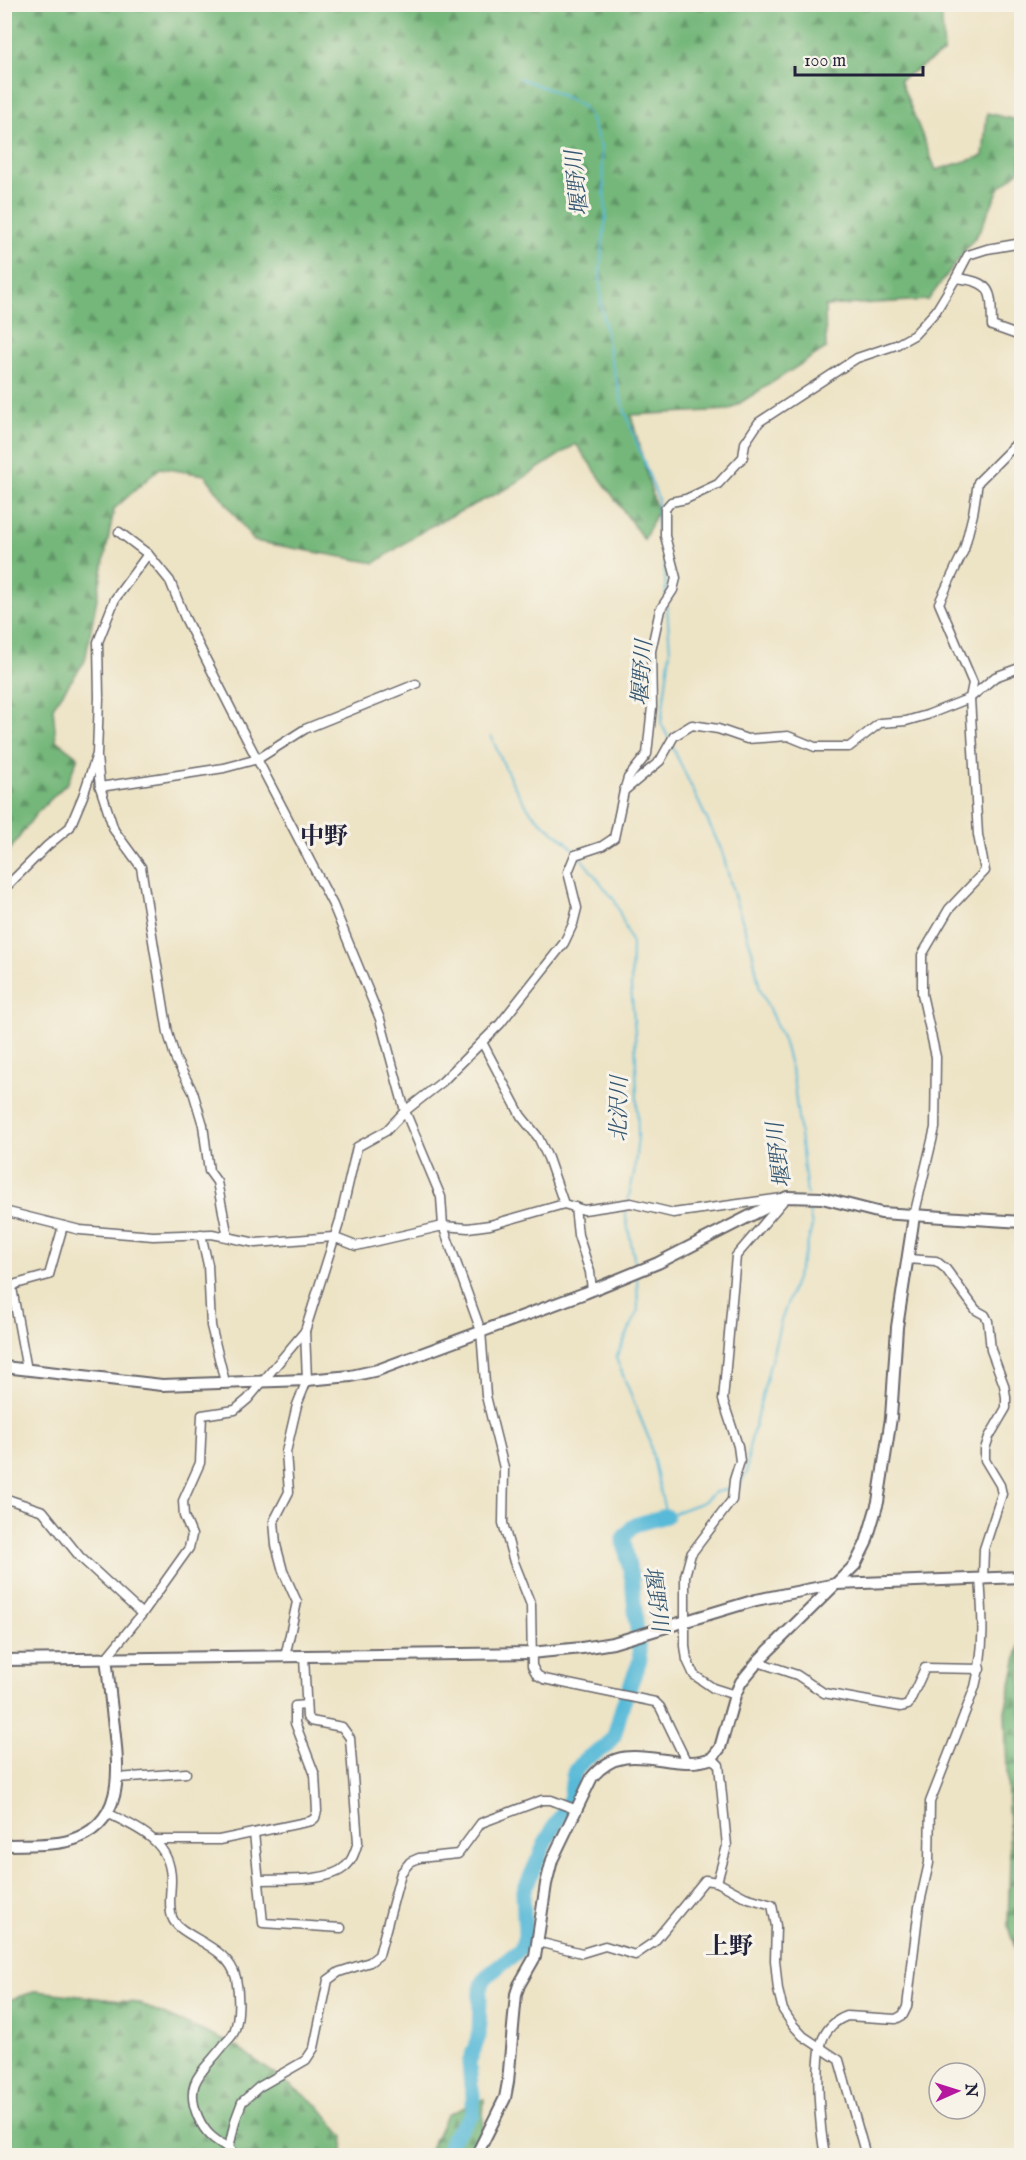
<svg xmlns="http://www.w3.org/2000/svg" width="1026" height="2160" viewBox="0 0 1026 2160" font-family="'IM FELL English','Noto Serif JP',serif">
  <style>
    .forest { fill: url(#forest-firs); stroke: #4b6c5a; stroke-width: 1.5 }
    .lines { fill: none; stroke-linecap: round; stroke-linejoin: round }
    .stream { stroke: #59bad8; stroke-width: 2 }
    .river { stroke: #59bad8; stroke-width: 15 }
    .minor-casing { stroke: #69666b; stroke-width: 11 }
    .tertiary-casing { stroke: #69666b; stroke-width: 14 }
    .minor { stroke: #fff; stroke-width: 8 }
    .tertiary { stroke: #fff; stroke-width: 10 }
    .labels { text-anchor: middle; dominant-baseline: central; stroke-width: 6; stroke-linejoin: round; paint-order: stroke }
    .water-label { font-size: 22px; font-style: italic; fill: #355772; stroke: #f7f3e8 }
    .quarter-label { font-size: 24px; font-weight: bold; fill: #22223b; stroke: #f7f3e8 }
  </style>
  <defs>
    <pattern id="forest-firs" width="22" height="20" patternUnits="userSpaceOnUse" patternTransform="scale(1.5)"><rect width="22" height="20" fill="#74b77a"/><path d="M5 1l3.5 6h-7zM16 11l3.5 6h-7z" fill="#5f9465"/></pattern>
  </defs>
  <rect width="100%" height="100%" fill="#f7f3e8"/>
  <filter id="ink" filterUnits="userSpaceOnUse"><feTurbulence type="fractalNoise" baseFrequency=".0167" numOctaves="2"/><feDisplacementMap in="SourceGraphic" scale="12" xChannelSelector="R" yChannelSelector="G"/><feConvolveMatrix kernelMatrix="1 2 1 2 8 2 1 2 1" color-interpolation-filters="sRGB"/></filter>
  <filter id="wash" filterUnits="userSpaceOnUse"><feTurbulence type="fractalNoise" baseFrequency=".008" numOctaves="4" result="noise"/><feDisplacementMap in="SourceGraphic" scale="24" xChannelSelector="R" yChannelSelector="G"/><feGaussianBlur stdDeviation="1.35" result="paint"/><feColorMatrix in="noise" values="0 0 0 0 0 0 0 0 0 0 0 0 0 0 0 0 0 1.4 0 .05"/><feComposite in="paint" operator="in"/></filter>
  <g filter="url(#wash)">
    <rect width="100%" height="100%" fill="#ede3c5"/>
    <g class="forest">
      <path d="M 5,4 L 941,5 L 944,52 L 900,80 L 936,170 L 983,156 L 987,113 L 1021,121 L 1021,170 L 1000,187 L 979,232 L 928,300 L 825,306 L 826,348 L 729,410 L 631,415 L 657,512 L 644,540 L 576,444 L 508,488 L 429,527 L 375,563 L 254,541 L 205,475 L 160,468 L 114,509 L 85,661 L 53,707 L 56,740 L 78,757 L 68,782 L 35,815 L 5,857 Z"/>
      <path d="M 1021,1639 L 1022,1966 L 1021,1966 L 1008,1927 L 1010,1859 L 1005,1711 Z"/>
      <path d="M 37,1991 L 138,2003 L 234,2045 L 318,2105 L 344,2137 L 343,2155 L 5,2156 L 5,2001 Z"/>
      <path d="M 484,2099 L 481,2155 L 427,2156 L 446,2115 Z"/>
    </g>
    <g class="lines">
      <g class="stream">
        <path d="M 519,78 L 553,91 L 582,106 L 590,117 L 601,148 L 606,214 L 600,269 L 601,305 L 610,356 L 623,406 L 658,499 L 657,527 L 664,556 L 666,595"/>
        <path d="M 667,606 L 670,652 L 661,723 L 669,739"/>
        <path d="M 491,736 C 502,761 517,799 537,818 C 550,830 565,838 576,852"/>
        <path d="M 671,744 L 722,851 L 735,899 L 752,950 L 760,989 L 783,1040 L 793,1076 L 807,1194"/>
        <path d="M 580,857 L 615,901 L 632,944 L 631,988 L 635,1032 L 638,1136 L 634,1173 L 628,1200"/>
        <path d="M 627,1206 L 625,1213 L 636,1268"/>
        <path d="M 637,1276 L 638,1311 L 616,1358 L 649,1439 L 666,1516 L 703,1502 L 714,1493 L 731,1488"/>
        <path d="M 737,1487 L 739,1486 L 747,1473 L 749,1448 L 781,1321 L 806,1250 L 812,1226 L 807,1200"/>
      </g>
      <path class="river" d="M 445,2156 L 452,2138 L 473,2113 L 473,2094 L 471,2086 L 469,2063 L 479,2036 L 480,1993 L 483,1982 L 488,1975 L 521,1949 L 525,1936 L 523,1893 L 546,1841 L 570,1799 L 573,1776 L 577,1769 L 584,1760 L 605,1747 L 614,1736 L 623,1704 L 640,1660 L 632,1580 L 623,1538 L 634,1525 L 666,1516"/>
    </g>
  </g>
  <g filter="url(#ink)">
    <g class="lines">
      <defs>
        <g id="minor">
          <path d="M 1022,243 L 987,249 L 968,255 L 956,278 C 994,282 991,292 992,326 L 1020,336 L 1022,349"/>
          <path d="M 119,532 L 148,554 L 170,581 L 185,618 L 231,709 L 333,905 L 380,1019 L 405,1111 L 441,1197 L 443,1226 L 481,1331 L 486,1396 L 504,1468 L 503,1523 L 514,1562 L 531,1605 L 532,1666 L 537,1675 L 544,1679 L 655,1702 L 660,1707 L 687,1763"/>
          <path d="M 97,757 L 100,787 L 224,768 L 258,759 L 305,729 L 416,684"/>
          <path d="M 100,787 L 114,830 L 141,867 L 168,1033 L 176,1060 L 193,1092 L 203,1125 L 209,1171 L 217,1182 L 228,1237"/>
          <path d="M 624,791 L 628,778 L 647,754 L 652,707 L 651,651 L 660,610 L 673,590 L 676,578 L 665,536 L 665,509 L 671,502 L 686,499 L 718,484 L 743,457 L 745,443 L 759,422 L 857,358 L 896,345 L 914,335 L 936,311 L 956,278"/>
          <path d="M 4,889 L 47,846 L 70,827 L 83,796 L 97,754 L 99,698 L 98,642 L 115,599 L 148,554"/>
          <path d="M 482,1042 L 521,1116 L 538,1137 L 548,1158 L 564,1204"/>
          <path d="M 575,1207 L 578,1235 L 590,1272 L 592,1290"/>
          <path d="M 4,1211 L 80,1230 L 153,1236 L 212,1234 L 256,1243 L 333,1237 L 356,1246 L 443,1226 L 468,1228 L 490,1225 L 564,1204 L 584,1210 L 631,1203 L 673,1213 L 782,1198"/>
          <path d="M 914,1216 L 935,1128 L 936,1057 L 922,994 L 922,955 L 949,909 L 985,871 L 978,835 L 970,698 L 973,683 L 939,603 L 964,550 L 973,514 L 978,482 L 1022,438"/>
          <path d="M 201,1234 L 208,1265 L 211,1326 L 225,1382"/>
          <path d="M 907,1259 L 936,1261 L 946,1269 L 976,1310 L 985,1315 L 988,1321 L 991,1350 L 1004,1385 L 1006,1397 L 1006,1408 L 989,1437 L 985,1449 L 985,1460 L 1000,1485 L 1002,1494 L 984,1549 L 983,1578"/>
          <path d="M 27,1370 L 12,1288 L 16,1284 L 49,1275 L 63,1226"/>
          <path d="M 4,1498 L 43,1511 L 80,1557 L 142,1614"/>
          <path d="M 285,1657 L 297,1602 L 283,1571 L 276,1545 L 274,1521 L 289,1492 L 286,1452 L 297,1405 L 307,1380 L 305,1331"/>
          <path d="M 106,1658 L 142,1614 L 189,1548 L 192,1535 L 184,1516 L 183,1501 L 200,1463 L 202,1415 L 235,1410 L 248,1399 L 305,1331 L 340,1220 L 357,1147 L 386,1131 L 405,1111 L 442,1082 L 500,1024 L 564,943 L 573,924 L 577,908 L 568,872 L 575,855 L 602,846 L 614,838 L 624,791 L 660,761 L 674,736 L 692,725 L 718,729 L 747,739 L 788,736 L 815,747 L 849,747 L 880,723 L 906,721 L 927,715 L 970,698 L 995,677 L 1022,667"/>
          <path d="M 758,1662 L 797,1675 L 824,1693 L 901,1707 L 908,1705 L 925,1668 L 980,1669"/>
          <path d="M 735,1695 L 713,1688 L 694,1675 L 687,1660 L 685,1646 L 685,1576 L 691,1554 L 732,1500 L 734,1480 L 740,1461 L 738,1446 L 723,1400 L 736,1256 L 785,1199"/>
          <path d="M 117,1778 L 186,1773"/>
          <path d="M 107,1813 C 138,1828 171,1841 171,1880 C 171,1892 168,1905 172,1917 C 179,1938 228,1944 236,1978 C 239,1993 240,2017 234,2032 C 232,2037 226,2042 223,2046 C 203,2072 183,2082 198,2117 C 205,2133 214,2140 229,2148"/>
          <path d="M 254,1833 L 263,1923 L 341,1928"/>
          <path d="M 155,1840 L 219,1840 L 311,1821 L 315,1818 L 317,1811 L 315,1775 L 295,1723 L 295,1706 L 306,1705"/>
          <path d="M 259,1880 C 283,1879 328,1883 346,1866 C 353,1860 355,1851 358,1842 L 350,1738 L 342,1727 L 311,1721 L 307,1717 L 304,1656"/>
          <path d="M 717,1882 L 745,1897 L 772,1905 L 776,1926 L 775,1960 L 778,1990 L 783,2010 L 793,2025 L 803,2036 L 839,2060 L 866,2156"/>
          <path d="M 538,1942 L 582,1953 L 605,1946 L 635,1955 L 654,1942 L 705,1880 L 717,1882 L 727,1846 L 719,1765 L 712,1758"/>
          <path d="M 238,2156 L 229,2148 L 235,2121 L 242,2102 L 259,2087 L 306,2060 L 314,2048 L 328,1980 L 339,1972 L 370,1962 L 379,1955 L 401,1873 L 410,1862 L 419,1858 L 458,1854 L 481,1823 L 542,1800 L 551,1800 L 577,1810"/>
          <path d="M 825,2156 C 820,2129 814,2062 823,2038 C 828,2027 836,2020 847,2016 L 896,2019 L 903,2015 L 907,2007 L 919,1907 L 929,1863 L 930,1802 L 975,1687 C 985,1647 983,1619 980,1578"/>
        </g>
        <g id="tertiary">
          <path d="M 4,1367 L 162,1385 L 307,1380 L 351,1376 L 378,1370 L 585,1293 L 658,1263 L 787,1197 L 822,1198 L 881,1213 L 1022,1222"/>
          <path d="M 4,1660 L 530,1653 L 582,1648 L 613,1643 L 756,1600 L 836,1584 L 1022,1577"/>
          <path d="M 4,1845 C 25,1844 49,1846 68,1841 C 125,1825 119,1772 114,1727 C 111,1704 109,1681 106,1658"/>
          <path d="M 476,2156 L 505,2098 L 508,2082 L 516,1994 L 519,1985 L 535,1957 L 546,1884 L 552,1860 L 592,1777 C 627,1735 670,1774 712,1758 L 720,1748 L 735,1695 L 741,1682 L 760,1659 L 855,1565 L 866,1543 L 878,1502 L 891,1418 L 897,1327 L 914,1216"/>
        </g>
      </defs>
      <use href="#minor" class="minor-casing"/>
      <use href="#tertiary" class="tertiary-casing"/>
      <use href="#minor" class="minor"/>
      <use href="#tertiary" class="tertiary"/>
    </g>
  </g>
  <g class="labels">
    <g class="water-label">
      <text transform="translate(578 183) rotate(-96)">堰野川</text>
      <text transform="translate(643 673) rotate(-86)">堰野川</text>
      <text transform="translate(620 1109) rotate(-89)">北沢川</text>
      <text transform="translate(780 1155) rotate(-97)">堰野川</text>
      <text transform="translate(655 1599) rotate(82)">堰野川</text>
    </g>
    <g class="quarter-label">
      <text x="324" y="837">中野</text>
      <text x="729" y="1947">上野</text>
    </g>
  </g>
  <rect width="1026" height="2160" fill="none" stroke="#f7f3e8" stroke-width="24"/>
  <g transform="translate(957 2091) rotate(87)"><circle r="28" fill="#f7f3e8" stroke="#a29fa3" stroke-width="1.5"/>
  <path d="M0-4.5L10 22L0 15L-10 22Z" fill="#b5179e"/>
  <text y="-9" font-size="16" font-weight="bold" text-anchor="middle" fill="#22223b">N</text>
  </g>
  <path d="M795 66v9h128v-9" fill="none" stroke="#22223b" stroke-width="3"/>
  <text x="804" y="66" font-size="18" fill="#22223b" stroke="#f7f3e8" stroke-width="4.5" paint-order="stroke">100 m</text>
</svg>
